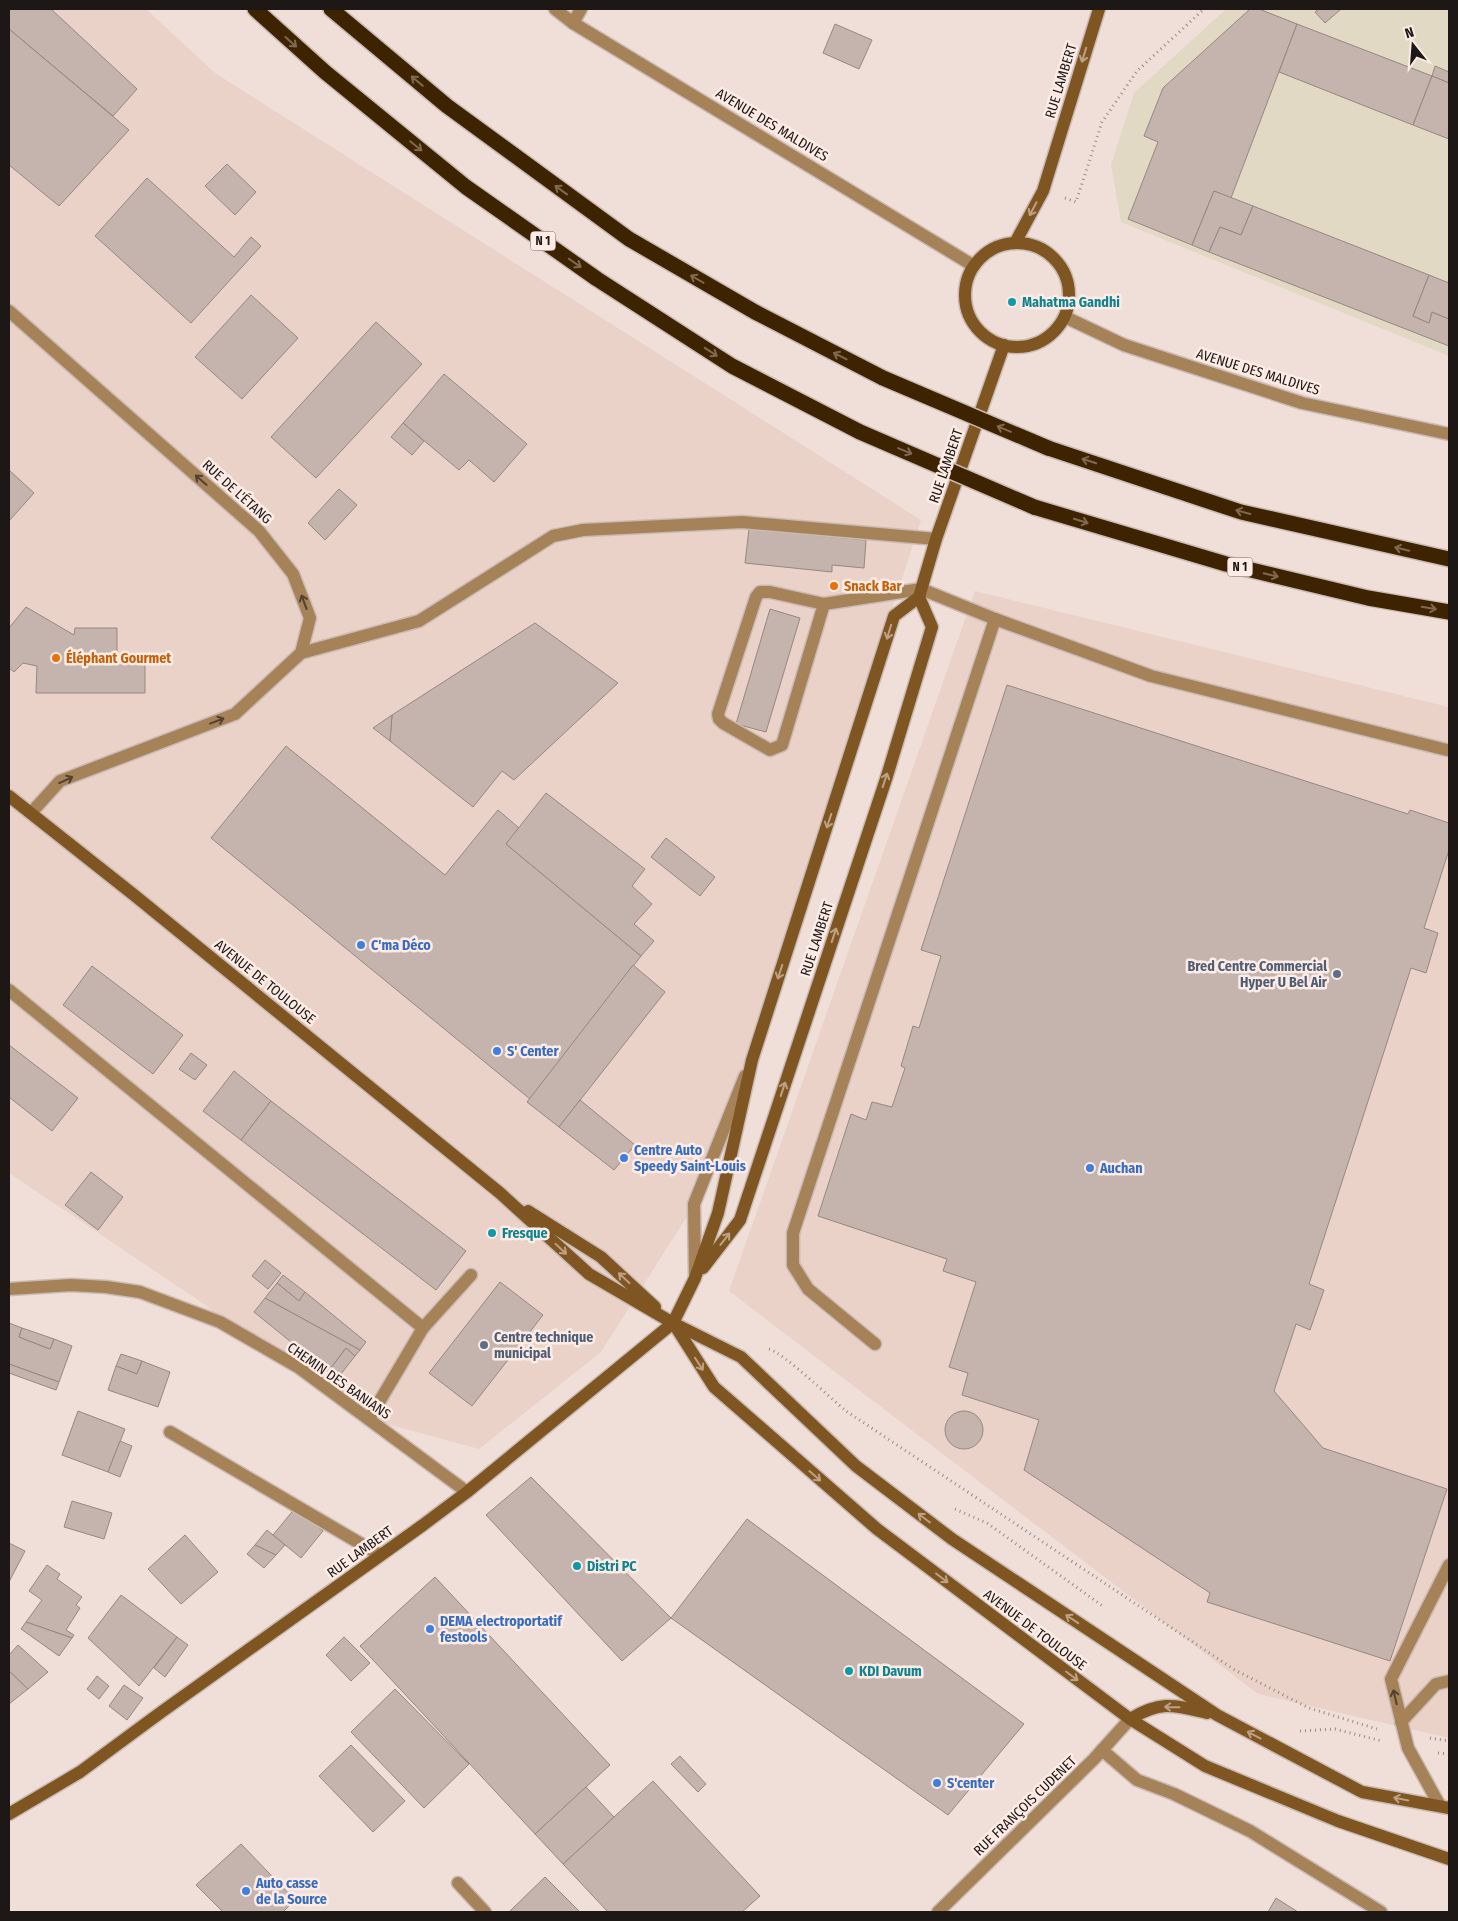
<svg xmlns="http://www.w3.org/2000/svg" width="1458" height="1921" viewBox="0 0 1458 1921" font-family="'Fira Sans Condensed',sans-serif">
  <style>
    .built { fill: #ead2c8 }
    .education { fill: #e1d9c3 }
    .building { fill: #c4b4ad; stroke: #968781 }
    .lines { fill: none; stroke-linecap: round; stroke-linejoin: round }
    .lane-casing { stroke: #cabbb5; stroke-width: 15 }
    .street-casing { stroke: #cabbb5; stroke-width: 15 }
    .secondary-casing { stroke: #cabbb5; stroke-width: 15 }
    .highway-casing { stroke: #cabbb5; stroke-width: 18 }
    .path { stroke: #978b86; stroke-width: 3; stroke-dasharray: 1 4; stroke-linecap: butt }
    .lane { stroke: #a68259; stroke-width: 12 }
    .street { stroke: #a68259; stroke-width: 12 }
    .secondary { stroke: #7f5622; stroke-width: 12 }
    .highway { stroke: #3e2300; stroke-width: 15 }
    .highway-bridge-casing { stroke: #cabbb5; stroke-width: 18; stroke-linecap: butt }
    .highway-bridge { stroke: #3e2300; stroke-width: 15 }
    .oneway { stroke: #816950 }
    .oneway2 { stroke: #bea184 }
    .oneway3 { stroke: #544230 }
    .culture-dot { fill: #0f9aa8; stroke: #fdece6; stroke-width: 2 }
    .food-dot { fill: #e8710a; stroke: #fdece6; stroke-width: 2 }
    .shop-dot { fill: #3f7fe0; stroke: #fdece6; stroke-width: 2 }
    .service-dot { fill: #5c6f8a; stroke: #fdece6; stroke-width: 2 }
    .labels { text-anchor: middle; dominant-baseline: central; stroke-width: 5; stroke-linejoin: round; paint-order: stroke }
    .shield { fill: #fdece6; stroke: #605754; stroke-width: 1 }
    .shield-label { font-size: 12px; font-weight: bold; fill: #1d1715 }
    .street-label { font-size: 14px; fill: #1d1715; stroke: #fdece6 }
    .culture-label { font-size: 14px; font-weight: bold; fill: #0d838f; stroke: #fdece6; text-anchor: start }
    .food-label { font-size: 14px; font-weight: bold; fill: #c56008; stroke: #fdece6; text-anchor: start }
    .shop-label { font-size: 14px; font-weight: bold; fill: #366cbe; stroke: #fdece6; text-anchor: start }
    .service-label { font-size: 14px; font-weight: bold; fill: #4e5e75; stroke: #fdece6; text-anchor: end }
  </style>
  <rect width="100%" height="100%" fill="#f0dfd8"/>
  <g class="built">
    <path d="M 9,9 L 146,9 L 215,73 L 921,520 L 705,1188 L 601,1352 L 479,1449 L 369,1419 L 220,1322 L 207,1306 L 9,1173 Z"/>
    <path d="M 975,591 L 1449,707 L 1449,1738 L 1258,1694 L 729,1291 Z"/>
  </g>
  <path class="education" d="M 1226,9 L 1449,9 L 1449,356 L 1121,222 L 1111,165 L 1134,93 Z"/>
  <g class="building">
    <path d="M 9,9 L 51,9 L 137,89 L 113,116 L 9,29 Z"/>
    <path d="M 1250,9 L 1259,9 L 1297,24 L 1231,198 L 1214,191 L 1192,245 L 1128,219 L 1158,142 L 1144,136 L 1163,88 Z"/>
    <path d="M 1319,9 L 1341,9 L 1325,23 L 1315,12 Z"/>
    <path d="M 835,24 L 872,40 L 859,69 L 823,53 Z"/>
    <path d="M 1297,24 L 1432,76 L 1413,125 L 1279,72 Z"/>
    <path d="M 9,29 L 129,130 L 59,206 L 9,165 Z"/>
    <path d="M 1435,66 L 1449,72 L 1449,83 L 1432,76 Z"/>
    <path d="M 1432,76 L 1449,83 L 1449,139 L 1413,125 Z"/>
    <path d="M 227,164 L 256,192 L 235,215 L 205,186 Z"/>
    <path d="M 147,178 L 234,257 L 251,237 L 261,246 L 191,323 L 95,236 Z"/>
    <path d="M 1214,191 L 1253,206 L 1241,235 L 1220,227 L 1209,252 L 1192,245 Z"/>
    <path d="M 1253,206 L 1429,275 L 1413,316 L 1429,323 L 1432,312 L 1449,319 L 1449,346 L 1209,252 L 1220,227 L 1241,235 Z"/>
    <path d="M 1429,275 L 1449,283 L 1449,319 L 1432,312 L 1429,323 L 1413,316 Z"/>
    <path d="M 251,295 L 298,338 L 242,399 L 195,357 Z"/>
    <path d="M 376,322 L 422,364 L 316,478 L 271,437 Z"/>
    <path d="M 444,374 L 527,444 L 494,482 L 469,460 L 459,470 L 403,423 Z"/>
    <path d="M 403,423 L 424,441 L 412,455 L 391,437 Z"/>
    <path d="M 9,470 L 34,493 L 9,521 Z"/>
    <path d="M 339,489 L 357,505 L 325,540 L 308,523 Z"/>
    <path d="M 749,529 L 866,540 L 864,568 L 832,565 L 832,572 L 745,563 Z"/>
    <path d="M 26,607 L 74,635 L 75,628 L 117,628 L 117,655 L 145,654 L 145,693 L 36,693 L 37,666 L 23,663 L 14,672 L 9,668 L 9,628 Z"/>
    <path d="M 770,609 L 800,618 L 766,732 L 736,724 Z"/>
    <path d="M 535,623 L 618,683 L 514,780 L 502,771 L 473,807 L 390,741 L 392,715 Z"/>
    <path d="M 1007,685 L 1408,814 L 1410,810 L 1449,823 L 1449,850 L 1424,928 L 1438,933 L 1426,973 L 1411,968 L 1309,1284 L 1324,1290 L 1310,1330 L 1296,1324 L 1274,1391 L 1323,1448 L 1447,1489 L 1390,1661 L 1207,1602 L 1210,1593 L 1024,1470 L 1039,1420 L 962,1395 L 968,1373 L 949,1367 L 976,1282 L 943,1271 L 947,1259 L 818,1216 L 851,1114 L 866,1120 L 872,1102 L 892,1107 L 905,1068 L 901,1066 L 913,1026 L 919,1028 L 941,956 L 921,950 Z"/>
    <path d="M 392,715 L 390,741 L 373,728 Z"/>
    <path d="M 286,746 L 445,875 L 498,810 L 519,828 L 506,844 L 641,956 L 530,1099 L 211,838 Z"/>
    <path d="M 546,793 L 645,869 L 632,886 L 652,904 L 634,924 L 654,941 L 641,956 L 506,844 Z"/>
    <path d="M 666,838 L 715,877 L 700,896 L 651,857 Z"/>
    <path d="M 633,965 L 665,992 L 559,1127 L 527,1102 Z"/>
    <path d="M 92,966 L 183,1035 L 153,1074 L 63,1005 Z"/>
    <path d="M 9,1045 L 78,1098 L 52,1131 L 9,1097 Z"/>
    <path d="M 191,1053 L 207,1065 L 195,1080 L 179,1069 Z"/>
    <path d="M 234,1071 L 271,1101 L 241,1140 L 203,1111 Z"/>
    <path d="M 580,1100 L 635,1145 L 614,1170 L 559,1127 Z"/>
    <path d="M 271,1101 L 466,1251 L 436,1290 L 241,1140 Z"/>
    <path d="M 91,1172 L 123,1197 L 98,1230 L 65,1205 Z"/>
    <path d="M 265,1260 L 281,1273 L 268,1289 L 252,1276 Z"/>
    <path d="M 283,1275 L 305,1292 L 299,1301 L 277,1283 Z"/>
    <path d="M 500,1282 L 543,1315 L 472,1406 L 429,1373 Z"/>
    <path d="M 277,1283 L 299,1301 L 305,1292 L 366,1342 L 360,1350 L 265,1298 Z"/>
    <path d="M 265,1298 L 360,1350 L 355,1356 L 346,1348 L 328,1372 L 254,1312 Z"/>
    <path d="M 9,1323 L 22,1328 L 19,1337 L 50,1349 L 54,1339 L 72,1346 L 59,1382 L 9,1364 Z"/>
    <path d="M 22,1328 L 54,1339 L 50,1349 L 19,1337 Z"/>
    <path d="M 346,1348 L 355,1356 L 337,1379 L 328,1372 Z"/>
    <path d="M 121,1354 L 142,1361 L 137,1374 L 116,1366 Z"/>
    <path d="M 142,1361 L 170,1372 L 158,1407 L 108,1390 L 116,1366 L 137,1374 Z"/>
    <path d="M 9,1364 L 59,1382 L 56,1390 L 9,1373 Z"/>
    <path d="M 78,1411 L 125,1429 L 108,1472 L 62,1455 Z"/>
    <circle cx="964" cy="1430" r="19"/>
    <path d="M 120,1441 L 132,1446 L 120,1477 L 108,1472 Z"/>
    <path d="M 531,1477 L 671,1618 L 622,1661 L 486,1515 Z"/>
    <path d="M 72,1501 L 112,1513 L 104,1539 L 64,1527 Z"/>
    <path d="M 296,1507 L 323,1531 L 301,1558 L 273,1535 Z"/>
    <path d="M 747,1519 L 1024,1724 L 948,1815 L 671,1618 Z"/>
    <path d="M 267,1530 L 285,1545 L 276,1555 L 255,1545 Z"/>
    <path d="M 185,1535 L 218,1572 L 181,1604 L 148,1569 Z"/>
    <path d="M 9,1543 L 25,1551 L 9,1582 Z"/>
    <path d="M 255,1545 L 276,1555 L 264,1568 L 247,1554 Z"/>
    <path d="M 47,1565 L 60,1574 L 57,1579 L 82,1597 L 76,1605 L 80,1608 L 66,1630 L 74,1635 L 72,1638 L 26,1622 L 42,1600 L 29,1591 Z"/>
    <path d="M 435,1577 L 610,1765 L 535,1834 L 360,1646 Z"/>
    <path d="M 121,1595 L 177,1637 L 139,1686 L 88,1638 Z"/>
    <path d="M 26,1622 L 29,1623 L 72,1638 L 59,1656 L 21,1629 Z"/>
    <path d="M 177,1637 L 188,1645 L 165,1677 L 154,1668 Z"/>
    <path d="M 344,1637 L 370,1663 L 351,1681 L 326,1655 Z"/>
    <path d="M 18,1645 L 48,1672 L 28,1689 L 9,1671 L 9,1655 Z"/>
    <path d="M 9,1671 L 28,1689 L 9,1704 Z"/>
    <path d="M 97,1676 L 109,1686 L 99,1699 L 87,1689 Z"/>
    <path d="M 124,1685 L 143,1698 L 127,1720 L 109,1706 Z"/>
    <path d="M 395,1689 L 469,1764 L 424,1808 L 351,1732 Z"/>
    <path d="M 351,1745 L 405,1801 L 373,1832 L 319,1776 Z"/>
    <path d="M 680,1756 L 706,1784 L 698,1792 L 671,1764 Z"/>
    <path d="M 653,1781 L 760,1896 L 742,1912 L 608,1912 L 563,1864 Z"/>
    <path d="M 586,1787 L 614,1817 L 563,1864 L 535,1834 Z"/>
    <path d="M 241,1844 L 295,1900 L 283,1912 L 223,1912 L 196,1885 Z"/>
    <path d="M 545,1877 L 580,1912 L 509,1912 Z"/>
    <path d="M 1276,1898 L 1298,1912 L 1268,1912 Z"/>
  </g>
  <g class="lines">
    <defs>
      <g id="lane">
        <path d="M 824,604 L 782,745 L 770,750 L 723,723 L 719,719 L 718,714 L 756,597 L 760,592 L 770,592 L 824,604 L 921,589 L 995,619 L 1151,676 L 1447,750"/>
        <path d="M 301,653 L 419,621 L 553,536 L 583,530 L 742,522 L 936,539"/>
        <path d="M 9,990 L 423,1328"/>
        <path d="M 695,1276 L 694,1204 L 745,1076"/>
        <path d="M 875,1344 L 808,1289 L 793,1265 L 793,1233 L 995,619"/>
        <path d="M 369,1419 L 423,1328 L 471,1275"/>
        <path d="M 170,1432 L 380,1555"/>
        <path d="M 1401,1722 L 1436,1684 L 1449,1681"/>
        <path d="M 1102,1750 L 1137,1780 L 1174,1794 L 1250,1831 L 1381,1912"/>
        <path d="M 1440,1806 L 1408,1748 L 1391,1679 L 1449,1565"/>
        <path d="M 458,1883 L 485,1912"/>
      </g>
      <g id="street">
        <path d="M 555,9 L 573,23 L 974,266"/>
        <path d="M 573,23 L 581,9"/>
        <path d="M 9,311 L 259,531 L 293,574 L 310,618 L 301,653 L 235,714 L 60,781 L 31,813"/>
        <path d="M 1065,317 L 1124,345 L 1302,403 L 1449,434"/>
        <path d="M 9,1289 L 71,1285 L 106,1287 L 140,1292 L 220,1322 L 298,1367 L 467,1492"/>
        <path d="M 938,1912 L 1094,1759 L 1130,1719"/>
      </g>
      <g id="secondary">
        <path d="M 1015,243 L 1043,191 L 1099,9"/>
        <circle cx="1017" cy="295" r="52"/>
        <path d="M 9,796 L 134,895 L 500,1193 L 589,1274 L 673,1323 L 741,1357 L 856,1466 L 952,1539 L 1217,1715 L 1362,1792 L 1449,1808"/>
        <path d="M 528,1211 L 601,1257 L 655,1307"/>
        <path d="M 703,1268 L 740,1220 L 887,776 L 932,627 L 919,597"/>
        <path d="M 674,1324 L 714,1387 L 877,1529 L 1130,1719 L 1205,1766 L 1338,1821 L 1449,1859"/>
        <path d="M 1130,1719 C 1161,1700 1174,1705 1207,1713"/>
        <path d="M 9,1814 L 80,1772 L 160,1713 L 423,1525 L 467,1492 L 673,1323 L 695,1278 L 718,1213 L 752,1060 L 894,616 L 919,597 L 936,539 L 1004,345"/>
      </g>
      <g id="highway">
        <path d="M 255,9 L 325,72 L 466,187 L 597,279 L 732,366 L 860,432"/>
        <path d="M 331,9 L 447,106 L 629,239 L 755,312 L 883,378"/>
        <path d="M 1048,448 L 1241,512 L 1449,559"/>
        <path d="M 1034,507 L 1226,564 L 1368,598 L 1449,612"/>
      </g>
    </defs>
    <use href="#lane" class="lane-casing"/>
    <use href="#street" class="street-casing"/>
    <use href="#secondary" class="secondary-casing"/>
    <use href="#highway" class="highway-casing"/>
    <g class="path">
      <path d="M 1065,198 L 1076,202 L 1102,122 L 1137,71 L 1204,9"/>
      <path d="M 769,1349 C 785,1354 830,1398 846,1411 L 1235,1670 L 1309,1708 L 1377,1729"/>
      <path d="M 955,1509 L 987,1523 L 1104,1607"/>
      <path d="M 1300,1731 L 1335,1729 L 1382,1741"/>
      <path d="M 1430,1738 L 1449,1741"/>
      <path d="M 1438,1753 L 1449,1754"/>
    </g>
    <use href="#lane" class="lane"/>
    <use href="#street" class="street"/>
    <use href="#secondary" class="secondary"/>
    <use href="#highway" class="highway"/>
    <defs>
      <g id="highway-bridge">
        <path d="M 883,378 L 1048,448"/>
        <path d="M 860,432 L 1034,507"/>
      </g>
    </defs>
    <use href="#highway-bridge" class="highway-bridge-casing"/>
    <use href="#highway-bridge" class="highway-bridge"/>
  </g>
  <defs><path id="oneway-shaft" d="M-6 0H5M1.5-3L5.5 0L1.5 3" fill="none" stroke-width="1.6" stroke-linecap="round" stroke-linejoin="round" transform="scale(1.25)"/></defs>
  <g class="oneway">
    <use href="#oneway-shaft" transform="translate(291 42) rotate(42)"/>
    <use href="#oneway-shaft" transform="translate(417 81) rotate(-140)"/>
    <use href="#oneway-shaft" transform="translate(416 146) rotate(39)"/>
    <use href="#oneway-shaft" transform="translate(561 190) rotate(-144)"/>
    <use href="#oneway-shaft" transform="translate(575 263) rotate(35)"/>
    <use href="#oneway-shaft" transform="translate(697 279) rotate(-150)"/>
    <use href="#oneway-shaft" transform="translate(711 352) rotate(33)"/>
    <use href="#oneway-shaft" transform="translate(840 356) rotate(-153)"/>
    <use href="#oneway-shaft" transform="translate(1004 429) rotate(-157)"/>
    <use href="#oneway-shaft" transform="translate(905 451) rotate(23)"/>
    <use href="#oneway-shaft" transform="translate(1089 461) rotate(-162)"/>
    <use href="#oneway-shaft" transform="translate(1243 512) rotate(-165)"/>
    <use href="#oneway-shaft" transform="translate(1081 521) rotate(17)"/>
    <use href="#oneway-shaft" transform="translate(1402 549) rotate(-167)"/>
    <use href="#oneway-shaft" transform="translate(1271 575) rotate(13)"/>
    <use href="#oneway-shaft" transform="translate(1429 608) rotate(10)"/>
  </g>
  <g class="oneway2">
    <use href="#oneway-shaft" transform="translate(1084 55) rotate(107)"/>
    <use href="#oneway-shaft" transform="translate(1033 209) rotate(118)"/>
    <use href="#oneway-shaft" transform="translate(889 632) rotate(107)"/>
    <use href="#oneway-shaft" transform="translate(885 780) rotate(-72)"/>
    <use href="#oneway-shaft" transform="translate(829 821) rotate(108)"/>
    <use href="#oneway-shaft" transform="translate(834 935) rotate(-72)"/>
    <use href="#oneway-shaft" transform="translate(780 972) rotate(108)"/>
    <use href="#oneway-shaft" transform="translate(783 1089) rotate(-72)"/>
    <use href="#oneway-shaft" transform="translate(725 1239) rotate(-52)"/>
    <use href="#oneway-shaft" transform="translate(561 1249) rotate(43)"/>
    <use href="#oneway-shaft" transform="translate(624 1278) rotate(-137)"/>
    <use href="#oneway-shaft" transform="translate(699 1364) rotate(57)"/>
    <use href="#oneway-shaft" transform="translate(815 1476) rotate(41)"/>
    <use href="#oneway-shaft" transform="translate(924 1518) rotate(-143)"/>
    <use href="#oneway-shaft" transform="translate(942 1578) rotate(37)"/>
    <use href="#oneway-shaft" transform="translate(1072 1619) rotate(-146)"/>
    <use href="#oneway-shaft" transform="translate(1072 1676) rotate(37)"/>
    <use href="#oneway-shaft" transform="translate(1172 1707) rotate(-179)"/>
    <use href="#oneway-shaft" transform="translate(1254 1735) rotate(-152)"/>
    <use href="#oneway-shaft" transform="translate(1401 1799) rotate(-169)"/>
  </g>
  <g class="oneway3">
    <use href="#oneway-shaft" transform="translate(201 480) rotate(-139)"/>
    <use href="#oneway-shaft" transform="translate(304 602) rotate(-110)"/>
    <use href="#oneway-shaft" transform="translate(217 721) rotate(-21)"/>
    <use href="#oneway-shaft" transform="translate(66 780) rotate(-25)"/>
    <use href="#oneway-shaft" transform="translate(1395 1697) rotate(-103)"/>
  </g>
  <g class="culture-dot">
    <circle cx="1012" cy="302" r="5"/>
    <circle cx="492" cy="1233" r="5"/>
    <circle cx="577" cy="1566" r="5"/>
    <circle cx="849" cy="1671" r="5"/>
  </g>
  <g class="food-dot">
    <circle cx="834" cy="586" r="5"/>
    <circle cx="56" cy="658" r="5"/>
  </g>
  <g class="shop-dot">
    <circle cx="361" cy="945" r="5"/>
    <circle cx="497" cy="1051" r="5"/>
    <circle cx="624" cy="1158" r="5"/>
    <circle cx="1090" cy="1168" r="5"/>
    <circle cx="430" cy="1629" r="5"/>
    <circle cx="937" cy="1783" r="5"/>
    <circle cx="246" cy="1891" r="5"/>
  </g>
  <g class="service-dot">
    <circle cx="1337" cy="974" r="5"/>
    <circle cx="484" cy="1345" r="5"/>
  </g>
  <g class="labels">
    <g class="shield">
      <rect x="530.5" y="231.5" width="25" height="19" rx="4"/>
      <rect x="1227.5" y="557.5" width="25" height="19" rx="4"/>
    </g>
    <g class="shield-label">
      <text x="543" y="241">N 1</text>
      <text x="1240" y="567">N 1</text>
    </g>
    <g class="street-label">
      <text transform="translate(1061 81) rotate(-73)">RUE LAMBERT</text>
      <text transform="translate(772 125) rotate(31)">AVENUE DES MALDIVES</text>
      <text transform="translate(1258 372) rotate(17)">AVENUE DES MALDIVES</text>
      <text transform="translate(946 466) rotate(-71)">RUE LAMBERT</text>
      <text transform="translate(237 492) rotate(42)">RUE DE L'ÉTANG</text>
      <text transform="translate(817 939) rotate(-72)">RUE LAMBERT</text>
      <text transform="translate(265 982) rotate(39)">AVENUE DE TOULOUSE</text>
      <text transform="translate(339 1381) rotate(35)">CHEMIN DES BANIANS</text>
      <text transform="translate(360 1552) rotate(-36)">RUE LAMBERT</text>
      <text transform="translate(1035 1630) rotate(37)">AVENUE DE TOULOUSE</text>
      <text transform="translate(1025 1806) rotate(-44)">RUE FRANÇOIS CUDENET</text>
    </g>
    <g class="culture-label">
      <text x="1022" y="302">Mahatma Gandhi</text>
      <text x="502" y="1233">Fresque</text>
      <text x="587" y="1566">Distri PC</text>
      <text x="859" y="1671">KDI Davum</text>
    </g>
    <g class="food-label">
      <text x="844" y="586">Snack Bar</text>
      <text x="66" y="658">Éléphant Gourmet</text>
    </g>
    <g class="shop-label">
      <text x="371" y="945">C'ma Déco</text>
      <text x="507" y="1051">S' Center</text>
      <text x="634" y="1150">Centre Auto<tspan x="634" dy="16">Speedy Saint-Louis</tspan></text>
      <text x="1100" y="1168">Auchan</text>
      <text x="440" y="1621">DEMA electroportatif<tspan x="440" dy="16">festools</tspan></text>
      <text x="947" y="1783">S'center</text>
      <text x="256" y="1883">Auto casse<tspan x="256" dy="16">de la Source</tspan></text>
    </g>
    <g class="service-label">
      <text x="1327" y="966">Bred Centre Commercial<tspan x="1327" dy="16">Hyper U Bel Air</tspan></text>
      <text x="494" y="1337" text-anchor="start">Centre technique<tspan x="494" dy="16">municipal</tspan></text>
    </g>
  </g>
  <rect width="1458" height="1921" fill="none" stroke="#1d1715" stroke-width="20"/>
  <g transform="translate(1413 45) rotate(343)" stroke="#fdece6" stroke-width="4" paint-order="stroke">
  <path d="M0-4L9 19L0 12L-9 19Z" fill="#1d1715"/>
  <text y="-8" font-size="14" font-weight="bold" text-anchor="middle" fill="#1d1715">N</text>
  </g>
</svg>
